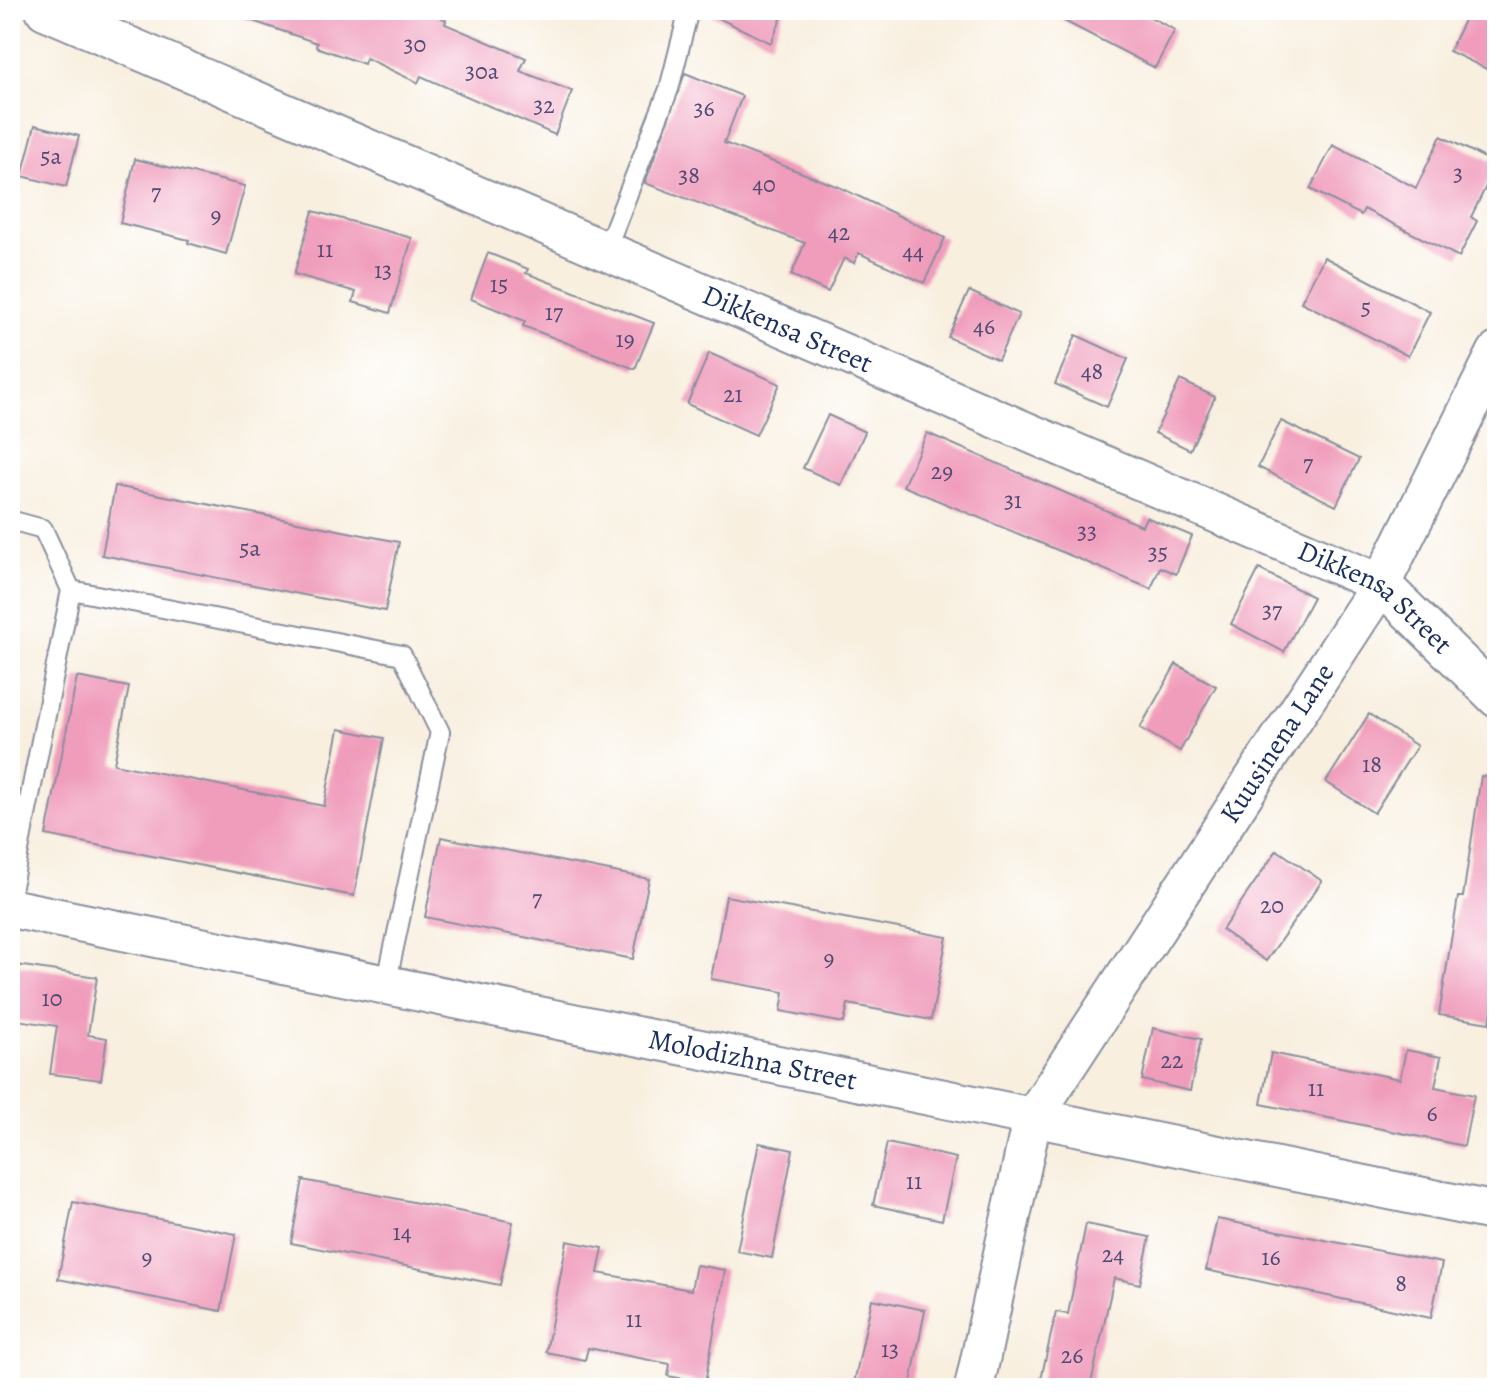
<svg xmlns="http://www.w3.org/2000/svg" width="1507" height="1398" viewBox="0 0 1507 1398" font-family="Alegreya,serif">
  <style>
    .building { fill: #f09cbb }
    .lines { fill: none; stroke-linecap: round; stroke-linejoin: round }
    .lane-casing { stroke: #8a8f9e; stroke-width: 22 }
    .street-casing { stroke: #8a8f9e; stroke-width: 42 }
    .lane { stroke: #fff; stroke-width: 18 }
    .street { stroke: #fff; stroke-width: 38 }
    .labels { text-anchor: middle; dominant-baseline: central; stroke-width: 6; stroke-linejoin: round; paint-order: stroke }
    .number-label { font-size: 24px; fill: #504a75 }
    .street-label { font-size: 28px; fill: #1b2f5e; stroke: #fff }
  </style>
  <rect width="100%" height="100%" fill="#fff"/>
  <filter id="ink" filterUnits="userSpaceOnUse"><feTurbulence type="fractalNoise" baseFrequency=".0125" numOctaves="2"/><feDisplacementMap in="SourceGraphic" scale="16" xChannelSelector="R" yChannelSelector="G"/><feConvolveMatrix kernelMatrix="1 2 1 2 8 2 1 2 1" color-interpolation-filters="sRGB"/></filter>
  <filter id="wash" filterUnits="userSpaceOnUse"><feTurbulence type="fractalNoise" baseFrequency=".006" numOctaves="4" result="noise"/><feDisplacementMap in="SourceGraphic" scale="32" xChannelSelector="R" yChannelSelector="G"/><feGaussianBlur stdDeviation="1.8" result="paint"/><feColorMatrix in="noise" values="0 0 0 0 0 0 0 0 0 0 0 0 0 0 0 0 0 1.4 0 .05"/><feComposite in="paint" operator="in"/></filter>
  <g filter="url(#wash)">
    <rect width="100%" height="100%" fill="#f8efdf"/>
    <g id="blocks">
      <g class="building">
        <path d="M 235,10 L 424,10 L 446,20 L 445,24 L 526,58 L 520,71 L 572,91 L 555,135 L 421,76 L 418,83 L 366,58 L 364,64 L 316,47 L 317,43 L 235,15 Z"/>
        <path d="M 701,10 L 785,10 L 771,43 Z"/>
        <path d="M 1043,10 L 1137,10 L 1175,30 L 1155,68 Z"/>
        <path d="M 1469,10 L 1497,10 L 1497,74 L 1449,51 Z"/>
        <path d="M 685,73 L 742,96 L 724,143 L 839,187 L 945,238 L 924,283 L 859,253 L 854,263 L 844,258 L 828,292 L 791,275 L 805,243 L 645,183 Z"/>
        <path d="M 35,125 L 79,136 L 66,187 L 22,176 Z"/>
        <path d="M 1441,136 L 1497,164 L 1471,217 L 1477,221 L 1459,257 L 1364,209 L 1361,215 L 1310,189 L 1333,145 L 1416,188 Z"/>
        <path d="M 135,159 L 245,186 L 226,254 L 188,243 L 189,240 L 120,223 Z"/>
        <path d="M 313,211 L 412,238 L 390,313 L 353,302 L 356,292 L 294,274 Z"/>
        <path d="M 488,253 L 528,269 L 526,273 L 654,323 L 635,369 L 523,326 L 525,321 L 471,299 Z"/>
        <path d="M 1324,257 L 1430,312 L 1408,356 L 1301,302 Z"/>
        <path d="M 969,291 L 1019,314 L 998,360 L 948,337 Z"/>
        <path d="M 1076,335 L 1128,359 L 1107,407 L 1055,384 Z"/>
        <path d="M 709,353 L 780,384 L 756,435 L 687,404 Z"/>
        <path d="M 1180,380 L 1215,397 L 1190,450 L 1155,433 Z"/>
        <path d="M 828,415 L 865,432 L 841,485 L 803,468 Z"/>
        <path d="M 1281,421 L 1359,459 L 1336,506 L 1258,467 Z"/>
        <path d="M 927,433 L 1142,526 L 1146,517 L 1192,536 L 1176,574 L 1160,567 L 1151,589 L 903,486 Z"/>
        <path d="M 115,486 L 399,542 L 385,611 L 102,555 Z"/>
        <path d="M 1259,569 L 1313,597 L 1284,652 L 1231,624 Z"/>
        <path d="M 1176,664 L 1216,686 L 1180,751 L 1140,728 Z"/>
        <path d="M 77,677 L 129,687 L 114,764 L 324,806 L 339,729 L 384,738 L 354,896 L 46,835 Z"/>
        <path d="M 1369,714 L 1417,746 L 1374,813 L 1326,782 Z"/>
        <path d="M 1481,776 L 1497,777 L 1497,979 L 1490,1023 L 1439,1015 L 1458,897 L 1463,897 Z"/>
        <path d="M 441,837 L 649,879 L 633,959 L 425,917 Z"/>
        <path d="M 1277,850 L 1322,881 L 1266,961 L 1222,930 Z"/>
        <path d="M 726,896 L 947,937 L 931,1020 L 848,1004 L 844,1023 L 781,1011 L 784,992 L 711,979 Z"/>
        <path d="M 10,964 L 97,977 L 88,1035 L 107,1038 L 101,1080 L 50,1074 L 57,1026 L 10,1019 Z"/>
        <path d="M 1153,1028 L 1201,1039 L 1190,1091 L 1142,1080 Z"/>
        <path d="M 1406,1050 L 1441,1057 L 1435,1087 L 1474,1095 L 1464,1146 L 1261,1104 L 1271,1053 L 1400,1079 Z"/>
        <path d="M 759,1143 L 793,1150 L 772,1258 L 737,1251 Z"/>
        <path d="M 887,1143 L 956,1158 L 942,1220 L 873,1205 Z"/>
        <path d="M 303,1180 L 513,1222 L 500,1285 L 291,1243 Z"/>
        <path d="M 73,1202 L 236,1234 L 221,1311 L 58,1279 Z"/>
        <path d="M 1217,1219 L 1442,1263 L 1431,1318 L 1206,1270 Z"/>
        <path d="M 1086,1224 L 1150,1237 L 1140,1284 L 1114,1278 L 1090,1388 L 1039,1388 L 1056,1312 L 1068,1314 Z"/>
        <path d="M 567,1241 L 603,1248 L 598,1273 L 691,1290 L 696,1265 L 725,1270 L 705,1383 L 668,1376 L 670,1364 L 588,1348 L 585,1360 L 546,1352 Z"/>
        <path d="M 872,1299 L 925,1310 L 910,1388 L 853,1388 Z"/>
      </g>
    </g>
  </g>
  <g filter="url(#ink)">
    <use href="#blocks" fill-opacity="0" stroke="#8a8f9e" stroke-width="2"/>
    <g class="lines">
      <defs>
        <g id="lane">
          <path d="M 605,252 L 669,89 L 689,10"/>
          <path d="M 10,520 L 43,529 L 71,590 L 10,896"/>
          <path d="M 71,590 L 402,655 L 440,732 L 386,985"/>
        </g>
        <g id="street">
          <path id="s1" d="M 45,10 L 1381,584 L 1497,698"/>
          <path id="s2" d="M 10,908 L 1497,1212"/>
          <path id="s3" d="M 974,1388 L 1032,1119 L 1381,584 L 1497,352"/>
        </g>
      </defs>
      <use href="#lane" class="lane-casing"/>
      <use href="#street" class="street-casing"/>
      <use href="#lane" class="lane"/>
      <use href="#street" class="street"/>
    </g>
  </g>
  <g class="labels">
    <g class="number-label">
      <text x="415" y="44">30</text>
      <text x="482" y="71">30а</text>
      <text x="544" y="105">32</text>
      <text x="704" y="108">36</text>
      <text x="51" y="156">5а</text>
      <text x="1458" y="173">3</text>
      <text x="689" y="175">38</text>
      <text x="764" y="184">40</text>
      <text x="156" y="192">7</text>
      <text x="216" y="215">9</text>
      <text x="839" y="232">42</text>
      <text x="325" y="249">11</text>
      <text x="913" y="251">44</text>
      <text x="383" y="270">13</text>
      <text x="499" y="284">15</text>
      <text x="1366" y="307">5</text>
      <text x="554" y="312">17</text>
      <text x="984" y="326">46</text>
      <text x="625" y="339">19</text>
      <text x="1092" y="371">48</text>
      <text x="733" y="394">21</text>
      <text x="1308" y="463">7</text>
      <text x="942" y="471">29</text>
      <text x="1013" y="500">31</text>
      <text x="1087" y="531">33</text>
      <text x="250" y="548">5а</text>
      <text x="1158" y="552">35</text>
      <text x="1272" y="610">37</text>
      <text x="1372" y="764">18</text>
      <text x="537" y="898">7</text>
      <text x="1272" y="905">20</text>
      <text x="829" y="958">9</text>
      <text x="52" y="998">10</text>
      <text x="1172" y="1060">22</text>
      <text x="1316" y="1088">11</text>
      <text x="1432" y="1113">6</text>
      <text x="914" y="1181">11</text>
      <text x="402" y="1232">14</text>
      <text x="1113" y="1254">24</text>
      <text x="147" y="1257">9</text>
      <text x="1271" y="1257">16</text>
      <text x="1401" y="1283">8</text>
      <text x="634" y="1319">11</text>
      <text x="890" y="1349">13</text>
      <text x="1072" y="1355">26</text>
    </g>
    <g class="street-label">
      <text stroke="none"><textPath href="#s1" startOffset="808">Dikkensa Street</textPath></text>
      <text stroke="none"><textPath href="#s1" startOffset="1456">Dikkensa Street</textPath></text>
      <text stroke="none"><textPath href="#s3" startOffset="724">Kuusinena Lane</textPath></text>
      <text stroke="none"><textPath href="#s2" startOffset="758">Molodizhna Street</textPath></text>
    </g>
  </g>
  <rect width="1507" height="1398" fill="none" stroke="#fff" stroke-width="40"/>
</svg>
